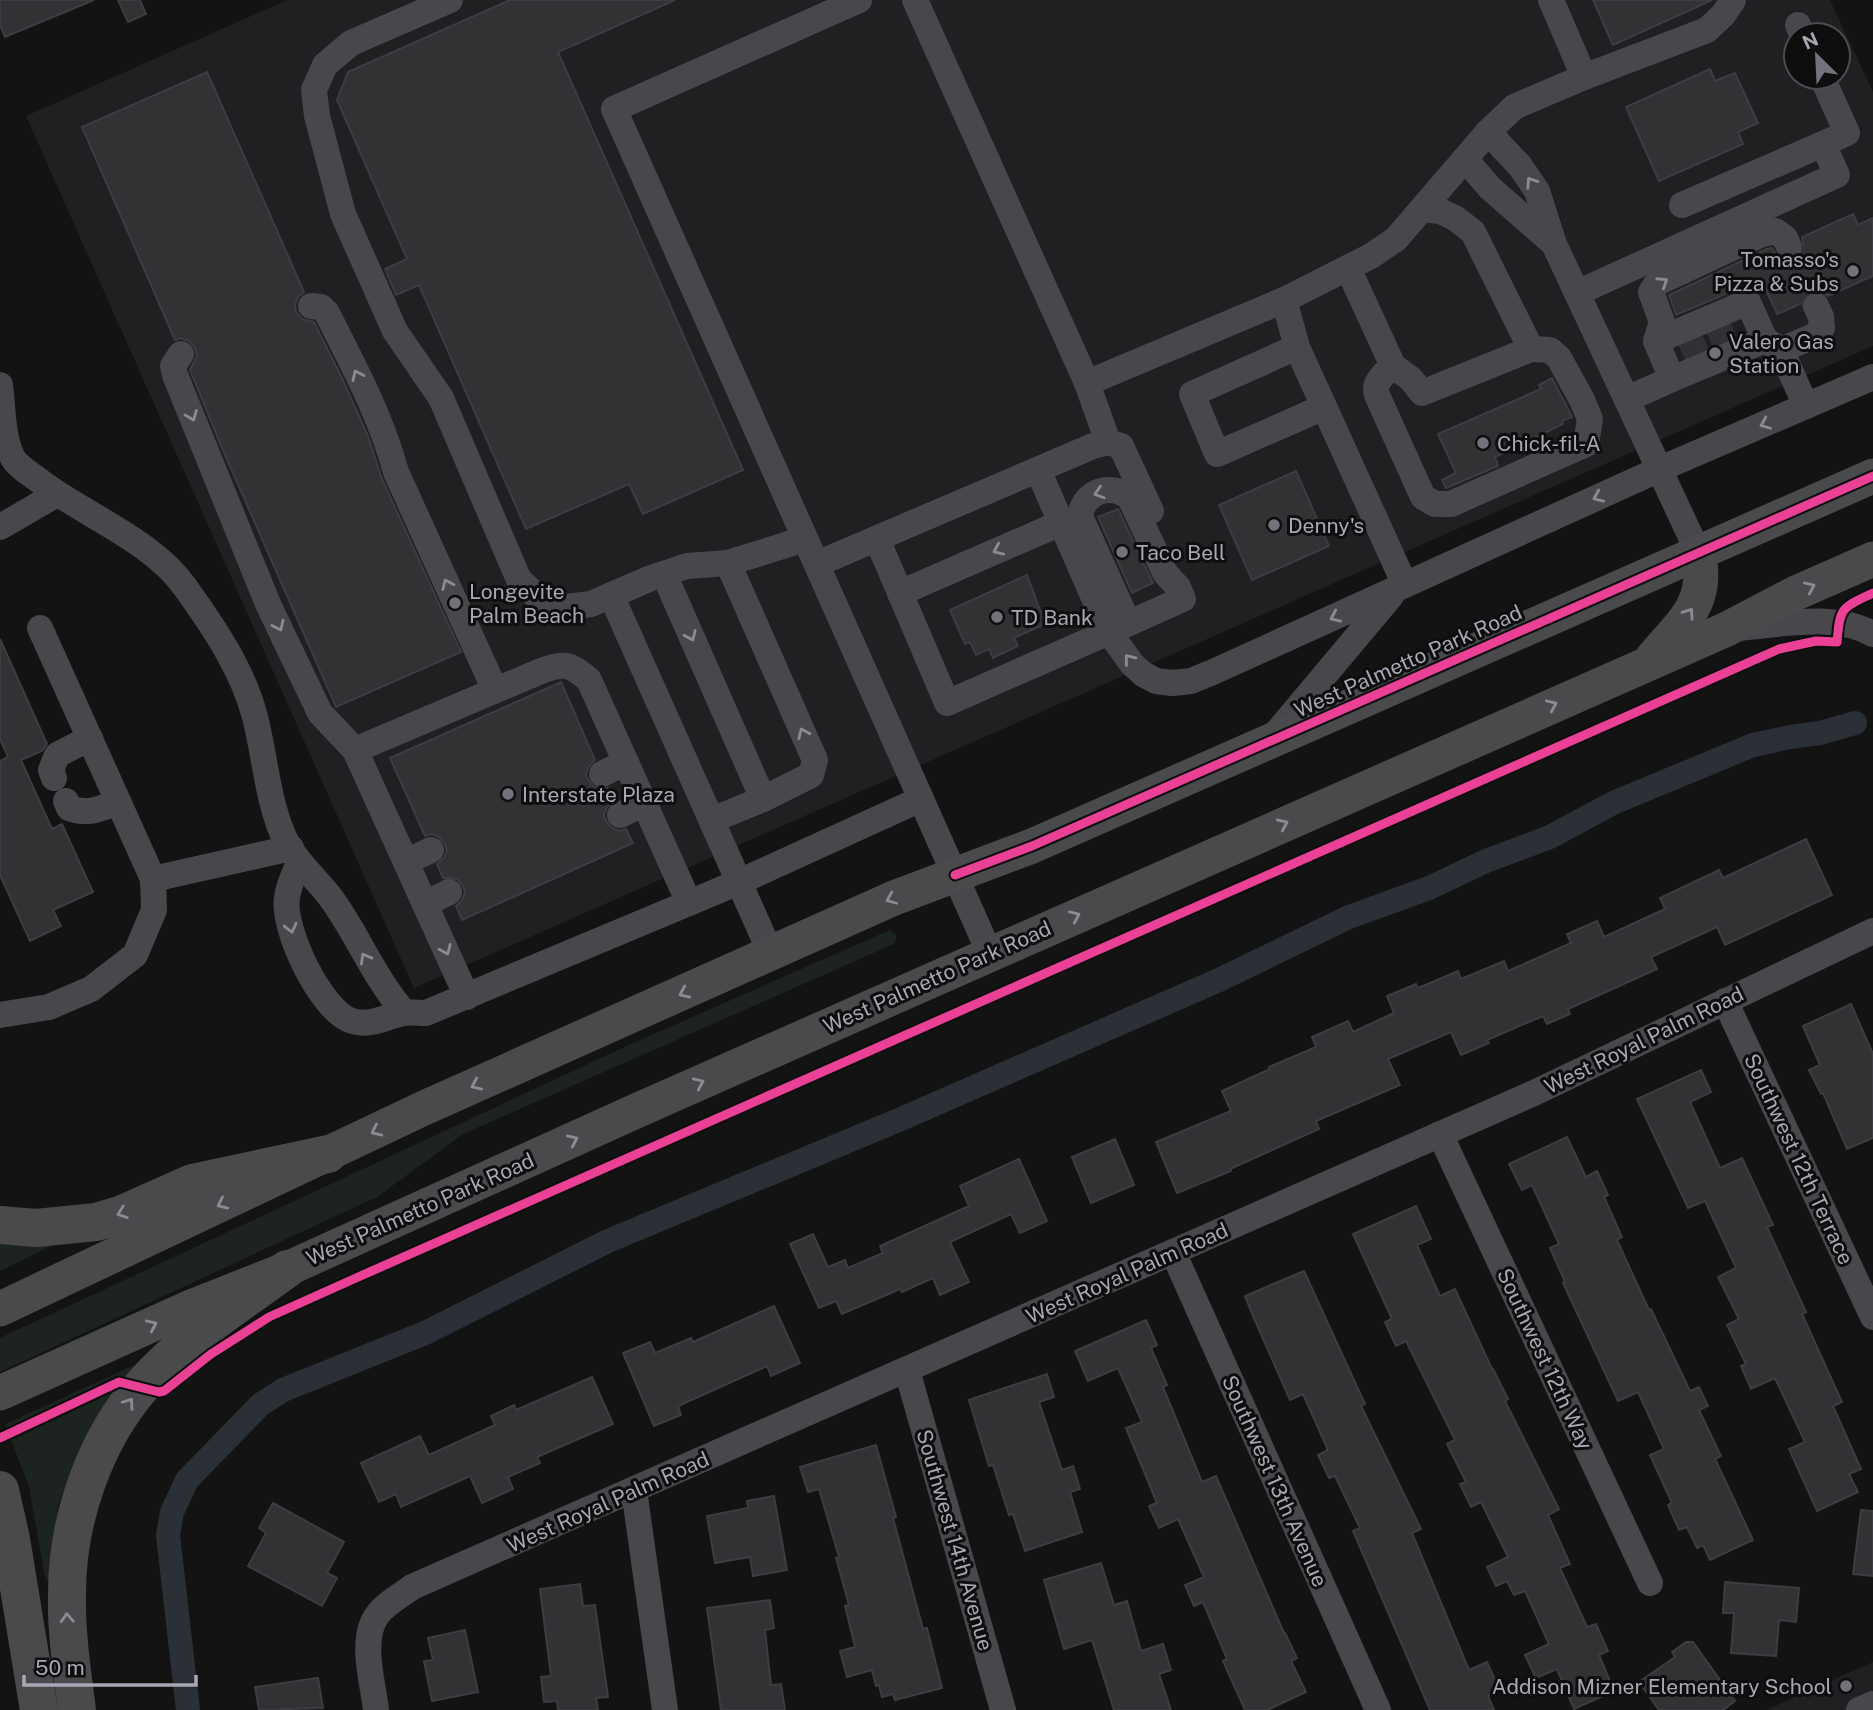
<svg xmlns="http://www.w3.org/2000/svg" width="1873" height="1710" viewBox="0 0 1873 1710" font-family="'Public Sans',sans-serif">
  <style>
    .built { fill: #202022; fill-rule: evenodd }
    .green { fill: #1d231f }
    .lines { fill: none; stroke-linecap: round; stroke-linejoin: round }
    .canal { stroke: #2b3037; stroke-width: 24 }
    .building { fill: #323235; stroke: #3c3d40; stroke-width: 2 }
    .minor-tunnel { stroke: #303134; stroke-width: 26; stroke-dasharray: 26 13; stroke-linecap: butt }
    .minor { stroke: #48484c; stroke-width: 26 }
    .major { stroke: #4a4a4d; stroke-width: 35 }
    .highway { stroke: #4a4a4d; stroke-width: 38 }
    .cycleway-casing { stroke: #0e0e0f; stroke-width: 13 }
    .cycleway { stroke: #ea4096; stroke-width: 9 }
    .oneway { stroke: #8a8b94 }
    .oneway2 { stroke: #8a8c94 }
    .poi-dot { fill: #73747b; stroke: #0e0e0f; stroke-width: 2.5 }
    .labels { text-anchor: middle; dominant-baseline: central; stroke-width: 6; stroke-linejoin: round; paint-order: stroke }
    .poi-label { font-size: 21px; fill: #a6a8b3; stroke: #0e0e0f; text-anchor: start }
    .street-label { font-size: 21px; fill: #a6a8b3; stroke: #0e0e0f }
  </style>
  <rect width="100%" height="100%" fill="#131314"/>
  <g class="built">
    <path d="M 287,0 L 1830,0 L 1873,92 L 1873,346 L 414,988 L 26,116 ZM 1796,35 L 1838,35 L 1838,77 L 1796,77 Z"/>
    <path d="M 1873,1662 L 1873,1710 L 1766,1710 Z"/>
  </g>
  <g class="green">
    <path d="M 890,930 L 896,935 L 896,940 L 894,944 L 463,1134 L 377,1197 L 0,1372 L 0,1338 L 631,1044 Z"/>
    <path d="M 0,1242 L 57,1243 L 0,1271 Z"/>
    <path d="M 146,1360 L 73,1468 L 58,1505 L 50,1583 L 45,1577 L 29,1487 L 5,1424 Z"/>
  </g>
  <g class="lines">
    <path class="canal" d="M 188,1710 L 168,1535 L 172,1512 L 187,1480 L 260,1405 L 283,1390 L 425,1333 L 608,1241 L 901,1119 L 1219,980 L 1349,917 L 1429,888 L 1486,861 L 1550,837 L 1613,803 L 1753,745 L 1790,737 L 1820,733 L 1855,723"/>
  </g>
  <g class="building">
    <path d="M 0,0 L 94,0 L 5,37 L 0,25 Z"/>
    <path d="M 118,0 L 140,0 L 146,14 L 128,22 Z"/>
    <path d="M 510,0 L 675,0 L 558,52 L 743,470 L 643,514 L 629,484 L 526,529 L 419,285 L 396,295 L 385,269 L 407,259 L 337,100 L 348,72 Z"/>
    <path d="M 1593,0 L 1712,0 L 1613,45 Z"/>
    <path d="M 1710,69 L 1715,81 L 1735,73 L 1758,123 L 1738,132 L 1743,144 L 1659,181 L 1626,107 Z"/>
    <path d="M 207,72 L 304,292 L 298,297 L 295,305 L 296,312 L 302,319 L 314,322 L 342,378 L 368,436 L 382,479 L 461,652 L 336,707 L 222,448 L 190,370 L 197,356 L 195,348 L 189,341 L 181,338 L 175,340 L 82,127 Z"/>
    <path d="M 1853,214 L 1858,225 L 1873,218 L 1873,276 L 1828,296 L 1818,290 L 1810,291 L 1804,296 L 1800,304 L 1777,314 L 1761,279 L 1676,315 L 1669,295 L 1767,249 L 1772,248 L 1780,260 L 1787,262 L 1795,262 L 1801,257 L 1804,249 L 1802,237 Z"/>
    <path d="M 1552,378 L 1572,417 L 1562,421 L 1563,424 L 1495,457 L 1498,466 L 1446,488 L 1442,480 L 1456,473 L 1438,434 L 1541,389 L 1539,385 Z"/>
    <path d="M 1296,471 L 1329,546 L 1252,580 L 1219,505 Z"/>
    <path d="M 1118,509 L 1153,583 L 1132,593 L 1098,517 Z"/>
    <path d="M 1027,575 L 1045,624 L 1014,638 L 1018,646 L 993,658 L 989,649 L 976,655 L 970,642 L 965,644 L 950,610 Z"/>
    <path d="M 0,639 L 47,744 L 42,751 L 21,760 L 52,829 L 62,824 L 93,892 L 53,910 L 61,926 L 30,941 L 0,875 L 0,761 L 8,757 L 0,739 Z"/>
    <path d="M 561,682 L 595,760 L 589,766 L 586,774 L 588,780 L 594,787 L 608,788 L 614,801 L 607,807 L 604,815 L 606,821 L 612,828 L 620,831 L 626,829 L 633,843 L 462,920 L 456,906 L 462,900 L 465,892 L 463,886 L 457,879 L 443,878 L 437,864 L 444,858 L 447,851 L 445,844 L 439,837 L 432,834 L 425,836 L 390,758 Z"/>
    <path d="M 1806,839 L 1832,895 L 1725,945 L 1717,927 L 1651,957 L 1657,969 L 1568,1009 L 1570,1014 L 1547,1024 L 1543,1016 L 1487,1040 L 1489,1043 L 1461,1055 L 1451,1032 L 1388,1059 L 1400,1085 L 1316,1121 L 1319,1129 L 1230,1169 L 1231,1171 L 1177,1193 L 1156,1142 L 1231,1111 L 1222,1091 L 1270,1069 L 1269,1067 L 1316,1047 L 1312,1037 L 1348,1021 L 1353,1032 L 1394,1013 L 1387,996 L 1416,984 L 1418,988 L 1458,971 L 1461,979 L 1504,961 L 1508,971 L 1571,943 L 1567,934 L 1597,921 L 1604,937 L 1665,909 L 1660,898 L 1719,870 L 1723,878 Z"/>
    <path d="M 1851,1004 L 1873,1054 L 1873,1138 L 1847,1149 L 1823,1093 L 1821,1094 L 1809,1070 L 1820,1065 L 1803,1026 Z"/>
    <path d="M 1701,1070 L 1711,1092 L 1690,1102 L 1720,1168 L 1742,1158 L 1773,1225 L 1767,1227 L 1806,1312 L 1802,1314 L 1842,1402 L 1833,1406 L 1861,1469 L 1849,1474 L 1858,1492 L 1817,1511 L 1789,1449 L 1805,1442 L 1775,1378 L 1751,1389 L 1741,1366 L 1746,1364 L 1727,1325 L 1739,1319 L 1718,1277 L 1736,1268 L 1705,1201 L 1688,1208 L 1637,1099 Z"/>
    <path d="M 1567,1137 L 1586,1177 L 1597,1171 L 1608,1195 L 1604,1197 L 1622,1237 L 1617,1240 L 1649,1310 L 1651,1309 L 1690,1391 L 1699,1387 L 1708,1406 L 1699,1410 L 1721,1456 L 1715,1459 L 1753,1540 L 1710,1560 L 1703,1545 L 1697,1548 L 1687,1527 L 1679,1530 L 1668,1505 L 1672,1503 L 1650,1455 L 1664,1449 L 1638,1392 L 1618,1401 L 1563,1283 L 1565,1282 L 1550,1248 L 1559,1244 L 1532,1185 L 1522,1190 L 1509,1164 Z"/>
    <path d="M 1115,1139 L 1134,1185 L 1091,1203 L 1072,1157 Z"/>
    <path d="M 1019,1159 L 1047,1221 L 1020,1233 L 1011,1214 L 950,1242 L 969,1282 L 940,1295 L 933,1278 L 902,1292 L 900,1289 L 842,1314 L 836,1301 L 819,1308 L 790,1244 L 813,1234 L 828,1267 L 845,1260 L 848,1268 L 883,1253 L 880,1246 L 969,1206 L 960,1186 Z"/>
    <path d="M 1416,1206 L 1431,1239 L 1417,1245 L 1440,1296 L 1455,1289 L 1492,1369 L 1493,1369 L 1508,1399 L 1505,1401 L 1559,1509 L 1548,1515 L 1570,1564 L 1560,1568 L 1587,1627 L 1596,1624 L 1608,1651 L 1599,1655 L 1614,1691 L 1574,1709 L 1557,1669 L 1536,1678 L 1525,1655 L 1549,1644 L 1525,1591 L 1514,1595 L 1507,1581 L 1496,1586 L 1487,1567 L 1508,1557 L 1481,1502 L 1471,1507 L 1460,1484 L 1466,1482 L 1447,1444 L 1455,1440 L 1406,1341 L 1396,1346 L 1385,1322 L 1392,1319 L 1353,1234 Z"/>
    <path d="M 1304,1271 L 1365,1404 L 1361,1406 L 1421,1529 L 1412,1533 L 1469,1670 L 1487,1662 L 1500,1691 L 1488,1696 L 1494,1710 L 1430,1710 L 1353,1531 L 1360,1528 L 1335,1476 L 1329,1478 L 1318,1455 L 1328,1450 L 1303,1394 L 1290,1400 L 1253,1316 L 1245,1296 Z"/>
    <path d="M 774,1306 L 800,1363 L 771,1376 L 767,1366 L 678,1406 L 681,1415 L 654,1426 L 623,1353 L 650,1342 L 655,1353 L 691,1338 L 693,1342 Z"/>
    <path d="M 1146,1320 L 1157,1345 L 1151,1348 L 1167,1385 L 1163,1387 L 1202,1482 L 1216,1476 L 1284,1633 L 1285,1633 L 1297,1658 L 1291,1661 L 1306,1692 L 1267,1710 L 1245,1710 L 1223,1661 L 1227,1659 L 1203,1602 L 1194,1606 L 1185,1585 L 1204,1577 L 1178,1519 L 1159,1528 L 1149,1506 L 1157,1503 L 1126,1428 L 1142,1422 L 1118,1368 L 1088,1381 L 1075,1351 Z"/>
    <path d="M 1047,1374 L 1054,1397 L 1039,1402 L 1062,1470 L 1073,1466 L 1080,1489 L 1070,1492 L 1082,1532 L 1025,1551 L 1013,1514 L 1009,1515 L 993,1465 L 989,1466 L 969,1400 Z"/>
    <path d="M 592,1377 L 613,1424 L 537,1457 L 540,1463 L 508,1477 L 513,1489 L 482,1503 L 470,1476 L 401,1507 L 396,1494 L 379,1502 L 361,1463 L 420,1436 L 429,1455 L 495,1425 L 491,1416 L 514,1405 L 516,1410 Z"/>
    <path d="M 876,1445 L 896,1517 L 893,1518 L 923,1629 L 927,1628 L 942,1688 L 895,1700 L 893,1694 L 882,1697 L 879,1685 L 876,1686 L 872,1670 L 847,1677 L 840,1651 L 855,1647 L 845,1606 L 849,1605 L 836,1558 L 839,1557 L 819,1489 L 808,1492 L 800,1467 Z"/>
    <path d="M 774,1496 L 787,1570 L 753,1576 L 750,1557 L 715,1563 L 707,1516 L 748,1508 L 747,1501 Z"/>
    <path d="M 273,1503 L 344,1542 L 327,1573 L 337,1578 L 322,1606 L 248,1566 L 266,1533 L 259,1528 Z"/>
    <path d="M 1861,1510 L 1873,1511 L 1873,1576 L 1853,1574 Z"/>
    <path d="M 1101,1563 L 1114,1605 L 1127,1601 L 1141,1651 L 1163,1644 L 1171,1670 L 1159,1674 L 1171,1710 L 1114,1710 L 1092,1640 L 1064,1649 L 1044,1580 Z"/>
    <path d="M 1725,1582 L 1799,1588 L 1796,1622 L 1779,1620 L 1776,1656 L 1731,1653 L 1734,1613 L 1723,1613 Z"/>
    <path d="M 580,1584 L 583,1606 L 595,1605 L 608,1697 L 596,1698 L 598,1710 L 558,1710 L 557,1701 L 544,1702 L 541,1677 L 551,1676 L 540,1589 Z"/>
    <path d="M 770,1600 L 774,1628 L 765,1630 L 771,1685 L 781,1684 L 785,1710 L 721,1710 L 707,1608 Z"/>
    <path d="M 465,1630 L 478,1692 L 432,1701 L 424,1661 L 433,1660 L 428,1638 Z"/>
    <path d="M 1686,1642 L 1693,1642 L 1735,1701 L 1723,1710 L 1659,1710 L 1639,1682 L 1675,1657 L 1672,1652 Z"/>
    <path d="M 318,1678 L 323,1708 L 259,1710 L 255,1687 Z"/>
  </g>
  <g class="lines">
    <g class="minor-tunnel">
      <path d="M 1789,247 L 1816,306"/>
      <path d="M 1718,326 L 1727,347"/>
      <path d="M 1690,339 L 1699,359"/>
    </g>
    <g class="minor">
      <path d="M 450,0 L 351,43 L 325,65 L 314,90 L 317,116 L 343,214 L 395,331 L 441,398 L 519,580 L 539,598 L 566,607 L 591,604 L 651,578 L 687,566 L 728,563 L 805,539"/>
      <path d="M 859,0 L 614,109 L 990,954"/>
      <path d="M 1551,0 L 1584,77"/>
      <path d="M 1798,25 L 1802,35"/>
      <path d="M 1822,77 L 1847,133 L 1823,144"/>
      <path d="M 1488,132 L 1520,166 L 1537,191 L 1554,244 L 1698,552"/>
      <path d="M 1465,159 L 1490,188 L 1554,244"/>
      <path d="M 1348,268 L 1393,366 L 1411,379 L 1422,393 L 1531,349 L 1473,232 L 1455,218 L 1440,211 L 1422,209"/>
      <path d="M 1577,293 L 1837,175 L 1823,144 L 1682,205"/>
      <path d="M 1284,300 L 1297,347 L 1405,585"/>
      <path d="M 311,306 L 321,307 L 327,313 C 353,365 381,416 396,472 L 495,690"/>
      <path d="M 1656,341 L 1662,322 L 1651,292 L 1657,283 L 1762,234 L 1775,231 L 1785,238 L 1789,247"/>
      <path d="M 1297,347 L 1192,394 L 1217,454 L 1324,407"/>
      <path d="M 1781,350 L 1814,336 L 1822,328 L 1821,317 L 1816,306"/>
      <path d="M 181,354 L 173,366 L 175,375 L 268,604 L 320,713 L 355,750"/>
      <path d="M 1384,374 C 1378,381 1374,386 1377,395 L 1423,497 L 1435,504 L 1451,504 L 1586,444 L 1590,419 L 1582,400 L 1559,358 L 1550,350 L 1531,349"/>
      <path d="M 1672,379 L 1765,340"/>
      <path d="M 1087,383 L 1284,300 L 1371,256 L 1396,239 L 1488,132 L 1514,107 L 1584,77 L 1707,30 L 1723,15 L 1733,0"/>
      <path d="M 0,385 C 3,407 2,438 13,458 C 18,467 32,475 41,482 C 85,515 154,542 185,587 C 213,626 243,670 255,717 C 265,756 267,797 283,835 C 294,860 315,877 331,898 C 358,935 374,978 405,1013"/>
      <path d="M 1627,399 L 1672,379 L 1656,341 L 1748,302 L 1765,340 L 1781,350 L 1806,406"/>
      <path d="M 1108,442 L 1121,446 L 1151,511"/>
      <path d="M 1038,470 L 1109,632 L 1132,664 L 1143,674 L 1156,681 L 1172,683 L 1191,681 L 1213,672 L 1660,469 L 1873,377"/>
      <path d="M 0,527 L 57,494"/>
      <path d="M 877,539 L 947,703 L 1109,632 L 1183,599 L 1178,587 L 1165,573 L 1130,498 C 1111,482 1084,491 1080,516 L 1128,623"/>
      <path d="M 817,564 L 1093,446 L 1108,442 L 1087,383 L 915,0"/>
      <path d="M 664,574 L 763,799 L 811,775 L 815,760 L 728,563"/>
      <path d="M 900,593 L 1061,523"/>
      <path d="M 611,595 L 771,954"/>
      <path d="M 1736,628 C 1779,625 1833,612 1873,634"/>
      <path d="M 1272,738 L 1391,596"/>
      <path d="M 602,774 L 626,762"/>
      <path d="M 54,778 L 51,770 L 57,755 L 90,738"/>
      <path d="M 66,801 L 69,808 C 88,815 100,809 118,802"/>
      <path d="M 620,815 L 644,803"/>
      <path d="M 712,820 L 763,799"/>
      <path d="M 299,862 C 295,873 288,886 287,898 C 282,929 321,1011 352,1021 C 371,1027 387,1016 404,1013 C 411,1012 419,1013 426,1013 L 739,882 L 921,799"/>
      <path d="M 406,862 L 431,850"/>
      <path d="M 153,879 L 291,848"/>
      <path d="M 425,904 L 449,892"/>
      <path d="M 467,997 L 355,750 L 541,671 C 564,663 570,663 589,680 L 689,903"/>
      <path d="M 1725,1001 L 1873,1317"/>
      <path d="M 0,1015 L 49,1007 L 91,989 L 135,955 L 154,910 L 153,879 L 40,628"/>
      <path d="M 1440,1134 L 1650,1583"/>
      <path d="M 1173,1252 L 1378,1710"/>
      <path d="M 907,1370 L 1003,1710"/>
      <path d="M 634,1490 L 665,1710"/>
      <path d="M 376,1710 C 373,1682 359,1638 378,1614 C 386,1603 402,1595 412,1587 L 1534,1093 L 1873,931"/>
      <path d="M 1859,1710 L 1873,1704"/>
    </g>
    <g class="major">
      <path d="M 1653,657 C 1683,621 1710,603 1698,552"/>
      <path d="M 0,1309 L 424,1108 L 894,898 L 1032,846 L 1873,476"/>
      <path d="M 0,1393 L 191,1307 L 287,1269 L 636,1111 L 1727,629 L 1796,593 L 1873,559"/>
    </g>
    <g class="highway">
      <path d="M 0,1225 L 36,1228 L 96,1222 L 120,1215 L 192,1183 L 328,1154"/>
      <path d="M 0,1490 L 11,1539 L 39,1710"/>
      <path d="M 77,1710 C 72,1671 66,1632 67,1593 C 67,1521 94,1441 142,1386 C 183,1339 238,1305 287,1269"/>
    </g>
    <defs>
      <g id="cycleway">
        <path d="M 955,875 L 1032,846 L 1873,476"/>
        <path d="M 0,1438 L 119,1382 L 159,1392 L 164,1391 L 211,1354 L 269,1317 L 356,1278 L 1779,649 L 1816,641 L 1837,642 C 1840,607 1841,608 1873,593"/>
      </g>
    </defs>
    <use href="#cycleway" class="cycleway-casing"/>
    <use href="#cycleway" class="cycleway"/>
  </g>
  <defs><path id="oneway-chevron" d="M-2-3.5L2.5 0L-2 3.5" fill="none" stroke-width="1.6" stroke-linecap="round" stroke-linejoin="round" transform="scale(1.75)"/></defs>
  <g class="oneway">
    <use href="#oneway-chevron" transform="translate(1531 182) rotate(-123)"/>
    <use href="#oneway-chevron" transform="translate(1663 282) rotate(-33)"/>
    <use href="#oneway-chevron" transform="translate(357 375) rotate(-115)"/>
    <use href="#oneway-chevron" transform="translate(192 416) rotate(68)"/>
    <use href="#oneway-chevron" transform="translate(1765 424) rotate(157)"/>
    <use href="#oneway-chevron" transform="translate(1099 493) rotate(162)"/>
    <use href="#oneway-chevron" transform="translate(1598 497) rotate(156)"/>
    <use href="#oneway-chevron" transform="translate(998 550) rotate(156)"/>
    <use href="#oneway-chevron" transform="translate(447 584) rotate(-114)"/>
    <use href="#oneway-chevron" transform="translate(1335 617) rotate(156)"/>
    <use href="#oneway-chevron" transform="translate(279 626) rotate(65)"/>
    <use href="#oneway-chevron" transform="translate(691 636) rotate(66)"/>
    <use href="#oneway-chevron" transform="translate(1129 659) rotate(-129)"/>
    <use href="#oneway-chevron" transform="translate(803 733) rotate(-114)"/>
    <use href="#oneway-chevron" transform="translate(291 928) rotate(76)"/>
    <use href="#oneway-chevron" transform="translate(446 950) rotate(66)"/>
    <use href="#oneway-chevron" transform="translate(365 958) rotate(-119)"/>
  </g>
  <g class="oneway2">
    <use href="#oneway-chevron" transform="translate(1810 587) rotate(-24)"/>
    <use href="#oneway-chevron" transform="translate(1689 613) rotate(-55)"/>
    <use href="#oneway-chevron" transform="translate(1552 705) rotate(-24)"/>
    <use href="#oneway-chevron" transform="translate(1283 824) rotate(-24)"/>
    <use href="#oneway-chevron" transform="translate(891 899) rotate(157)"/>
    <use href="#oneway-chevron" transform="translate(1075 916) rotate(-24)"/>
    <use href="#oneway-chevron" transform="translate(684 993) rotate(156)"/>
    <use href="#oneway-chevron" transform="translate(699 1083) rotate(-24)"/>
    <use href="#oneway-chevron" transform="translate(476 1085) rotate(156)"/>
    <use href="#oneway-chevron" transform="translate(376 1131) rotate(155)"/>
    <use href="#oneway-chevron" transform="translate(573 1140) rotate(-24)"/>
    <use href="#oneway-chevron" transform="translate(222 1204) rotate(155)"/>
    <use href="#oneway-chevron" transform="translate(122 1213) rotate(160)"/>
    <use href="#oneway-chevron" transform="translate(152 1325) rotate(-24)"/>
    <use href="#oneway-chevron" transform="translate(129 1403) rotate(-54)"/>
    <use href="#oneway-chevron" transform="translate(67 1618) rotate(-93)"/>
  </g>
  <g class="poi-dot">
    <circle cx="1853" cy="271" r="7"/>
    <circle cx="1715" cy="353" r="7"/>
    <circle cx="1483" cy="443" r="7"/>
    <circle cx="1274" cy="525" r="7"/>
    <circle cx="1122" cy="552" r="7"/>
    <circle cx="455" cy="603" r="7"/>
    <circle cx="997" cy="617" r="7"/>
    <circle cx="508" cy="794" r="7"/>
    <circle cx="1846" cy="1686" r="7"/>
  </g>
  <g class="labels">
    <g class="poi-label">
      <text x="1839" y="259" text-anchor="end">Tomasso's<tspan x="1839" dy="24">Pizza &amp; Subs</tspan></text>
      <text x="1729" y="341">Valero Gas<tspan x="1729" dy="24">Station</tspan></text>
      <text x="1497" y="443">Chick-fil-A</text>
      <text x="1288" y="525">Denny's</text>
      <text x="1136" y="552">Taco Bell</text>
      <text x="469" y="591">Longevite<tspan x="469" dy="24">Palm Beach</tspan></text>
      <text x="1011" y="617">TD Bank</text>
      <text x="522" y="794">Interstate Plaza</text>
      <text x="1832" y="1686" text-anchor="end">Addison Mizner Elementary School</text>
    </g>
    <g class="street-label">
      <text transform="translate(1408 661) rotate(-24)">West Palmetto Park Road</text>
      <text transform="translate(937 977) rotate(-24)">West Palmetto Park Road</text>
      <text transform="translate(1644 1040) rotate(-26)">West Royal Palm Road</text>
      <text transform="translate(1799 1159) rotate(65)">Southwest 12th Terrace</text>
      <text transform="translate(420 1209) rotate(-24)">West Palmetto Park Road</text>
      <text transform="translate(1127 1273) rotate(-24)">West Royal Palm Road</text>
      <text transform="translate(1545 1359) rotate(65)">Southwest 12th Way</text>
      <text transform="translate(1275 1481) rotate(66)">Southwest 13th Avenue</text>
      <text transform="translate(608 1502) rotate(-24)">West Royal Palm Road</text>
      <text transform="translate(955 1540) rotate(74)">Southwest 14th Avenue</text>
    </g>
  </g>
  <g transform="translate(1817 56) rotate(336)"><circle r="33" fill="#0e0e0f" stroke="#4b4c51" stroke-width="2"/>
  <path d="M0-5L12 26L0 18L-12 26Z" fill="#73747b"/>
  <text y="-10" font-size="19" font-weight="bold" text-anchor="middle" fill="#a6a8b3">N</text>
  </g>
  <path d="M24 1675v10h172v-10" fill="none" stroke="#a6a8b3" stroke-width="3.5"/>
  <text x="35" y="1675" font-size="21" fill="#a6a8b3" stroke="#0e0e0f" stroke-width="5" paint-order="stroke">50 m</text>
</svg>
